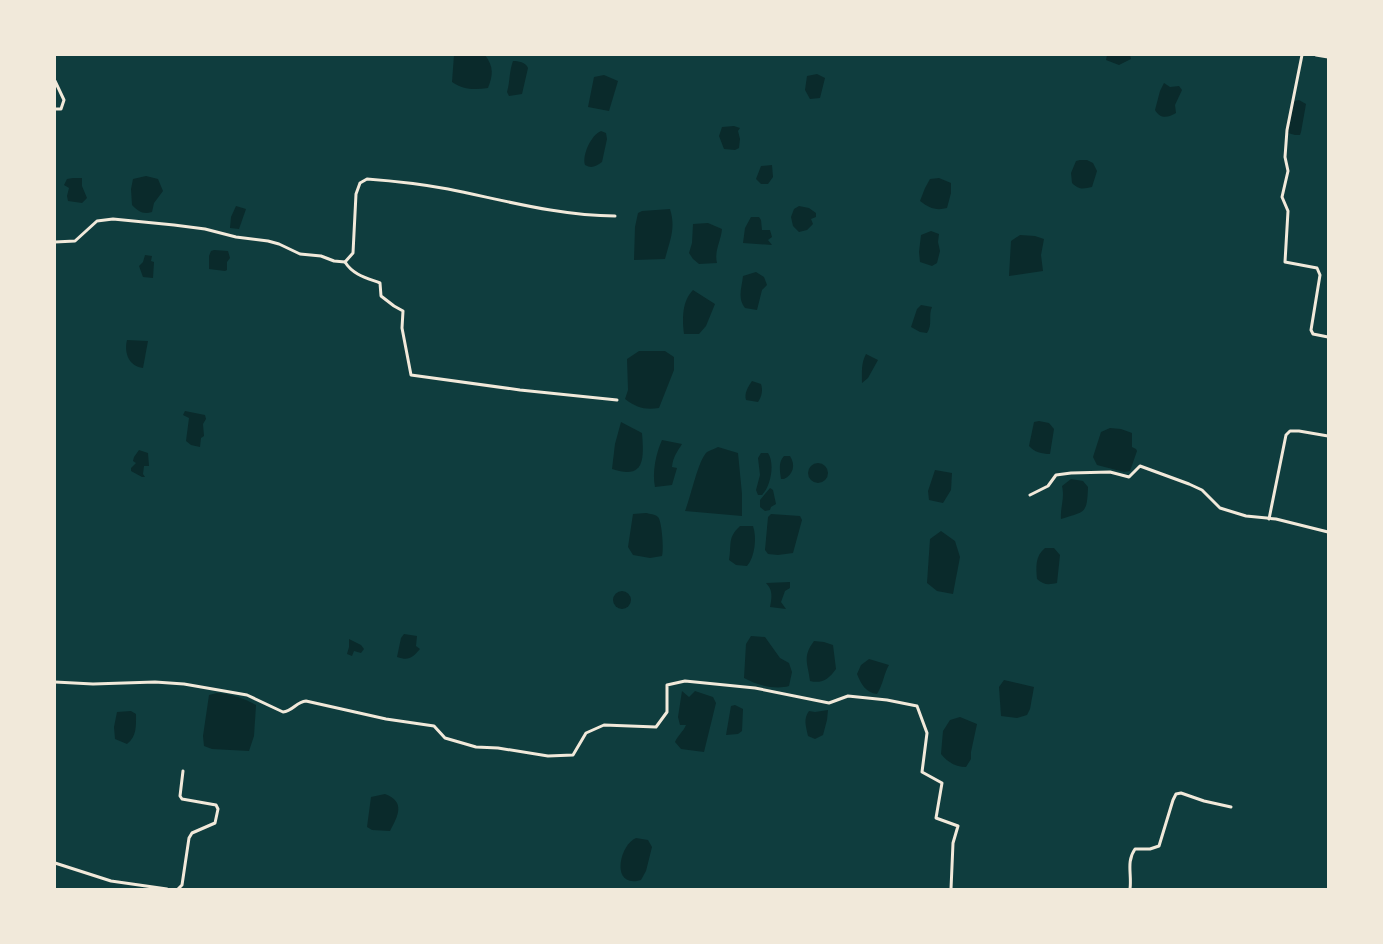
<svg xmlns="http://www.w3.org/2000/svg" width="1383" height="944" viewBox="0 0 1383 944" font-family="Georgia,serif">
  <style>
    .water { fill: #0a2a2b }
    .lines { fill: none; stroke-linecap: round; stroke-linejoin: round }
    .minor { stroke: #f1e9da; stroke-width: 3 }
  </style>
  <rect width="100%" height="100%" fill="#0f3d3e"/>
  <g class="water">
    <path d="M 454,55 L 485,55 C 494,67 493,75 488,88 C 475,90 463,90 452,82 Z"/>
    <path d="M 1107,55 L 1130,55 L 1131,59 L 1119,65 L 1106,60 Z"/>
    <path d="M 513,61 C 518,61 526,62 528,68 L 522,94 L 509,96 L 507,92 C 510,82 509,72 513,61 Z"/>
    <path d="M 817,74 L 825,78 L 820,98 L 810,99 L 805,90 L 807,76 Z"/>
    <path d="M 604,75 L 618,81 L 609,111 L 588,107 L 594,77 Z"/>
    <path d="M 1164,83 L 1170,87 L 1179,86 L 1182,90 L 1175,105 L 1176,113 C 1168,118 1160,119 1155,110 L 1160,91 Z"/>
    <path d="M 1299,100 L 1306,104 L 1301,132 L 1300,135 L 1295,135 L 1288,133 L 1294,101 Z"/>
    <path d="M 734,126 L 740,128 L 738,131 L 740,139 L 739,148 L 735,150 L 724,149 L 719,136 L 722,127 Z"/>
    <path d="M 601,131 L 606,133 L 607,139 L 602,162 C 596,166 592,169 585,165 C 582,155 591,135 601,131 Z"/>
    <path d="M 1080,160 L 1087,160 L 1093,163 L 1097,171 L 1092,187 C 1083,189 1079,190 1072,183 L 1071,173 L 1076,161 Z"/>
    <path d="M 772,165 L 773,177 L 768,184 L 761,184 L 756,179 L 761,166 Z"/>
    <path d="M 146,176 L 158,179 L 163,191 L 154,203 L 152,212 C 143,215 138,211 132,205 L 131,189 L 133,179 Z"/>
    <path d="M 73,178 L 82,178 L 82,186 L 87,198 L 82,203 L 68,201 L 67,196 L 69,188 L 64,185 L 67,179 Z"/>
    <path d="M 939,178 L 951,183 L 951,193 L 947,208 C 936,211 929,208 920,201 L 925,188 L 930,179 Z"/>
    <path d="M 236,206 L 246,209 L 239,229 L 230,228 L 231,217 Z"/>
    <path d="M 799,206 L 809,208 L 816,213 L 816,217 L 811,219 L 813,224 L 807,230 L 799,232 L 793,226 L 791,217 L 794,209 Z"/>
    <path d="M 670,209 C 676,228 670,240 665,259 L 634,260 L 635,227 L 638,213 L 642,211 Z"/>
    <path d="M 751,217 L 759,217 L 761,220 L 762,230 L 770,230 L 772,237 L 768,240 L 772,245 L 743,243 L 745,228 Z"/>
    <path d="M 708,223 L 722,229 C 721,241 714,251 717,263 L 699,264 L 693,259 L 689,253 L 692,243 L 693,224 Z"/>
    <path d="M 931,231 L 939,234 L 938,242 L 940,251 L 937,263 L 932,266 L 920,262 L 919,252 L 921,235 Z"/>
    <path d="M 1020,235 L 1035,236 L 1044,239 L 1041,255 L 1043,271 L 1009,276 L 1011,241 Z"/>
    <path d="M 214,250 L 228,251 L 230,258 L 227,262 L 227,270 L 225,271 L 209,269 L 209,256 L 211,251 Z"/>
    <path d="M 145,255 L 152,256 L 151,261 L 154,262 L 153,278 L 143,277 L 139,266 L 143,262 Z"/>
    <path d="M 756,272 L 764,277 L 767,285 L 762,290 L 757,310 L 745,308 C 737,298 742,287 743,276 Z"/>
    <path d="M 693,290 L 715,304 L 706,326 L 699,334 L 684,334 C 682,319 682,301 693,290 Z"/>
    <path d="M 921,305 L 932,307 C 928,316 933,324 927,333 L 920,332 L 911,327 L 917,309 Z"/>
    <path d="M 127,340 L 148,341 L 143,368 C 128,366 124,352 127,340 Z"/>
    <path d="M 639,351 L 665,351 L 674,357 L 674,370 L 659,408 C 645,410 637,408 625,399 L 628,390 L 627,359 Z"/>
    <path d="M 866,354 L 878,360 L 868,378 L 862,383 C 862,372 861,363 866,354 Z"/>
    <path d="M 752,381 L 761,384 C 763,390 762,396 758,402 L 746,400 C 744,393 748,387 752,381 Z"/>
    <path d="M 185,411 L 205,415 L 206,419 L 203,424 L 204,436 L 201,438 L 200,447 L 191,445 L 186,441 L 189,418 L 183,415 Z"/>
    <path d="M 1039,421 L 1049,423 L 1054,429 L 1050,454 C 1042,454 1034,452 1029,446 L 1034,422 Z"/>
    <path d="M 621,422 L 642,433 C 644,459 645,480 612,469 L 615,444 Z"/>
    <path d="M 1110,428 L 1121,429 L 1132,433 L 1132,447 L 1136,449 L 1137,451 L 1130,471 L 1124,472 L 1097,465 L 1093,457 L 1101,432 Z"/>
    <path d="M 662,440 L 682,444 C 677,452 673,457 672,467 L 677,468 L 672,485 L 655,487 C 652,472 656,453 662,440 Z"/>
    <path d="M 718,447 L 738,453 L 742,494 L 742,516 L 685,511 C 691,497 698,460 707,452 C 710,450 715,449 718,447 Z"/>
    <path d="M 139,450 L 148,453 L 149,466 L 144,466 L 143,474 L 145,477 L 142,477 L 131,471 L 131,468 L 136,463 L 133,461 L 134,457 Z"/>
    <path d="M 761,453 L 768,453 C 775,463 771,486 762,495 L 758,495 L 756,490 L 760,475 L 758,458 Z"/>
    <path d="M 784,456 L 790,456 C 796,465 793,475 784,479 L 781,479 C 780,471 778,462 784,456 Z"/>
    <circle cx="818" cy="473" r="10"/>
    <path d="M 935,470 L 952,473 L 951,490 L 943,503 L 929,500 L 928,491 Z"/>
    <path d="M 1071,479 L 1083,481 L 1088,487 C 1087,515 1085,511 1061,519 C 1060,507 1065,499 1062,486 Z"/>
    <path d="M 770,488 L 773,490 L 776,504 L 771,507 L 770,510 L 765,511 L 760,507 L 760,500 Z"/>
    <path d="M 646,513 C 650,514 655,514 658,517 C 662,521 664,551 662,556 L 650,558 L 633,555 L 628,547 L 633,514 Z"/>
    <path d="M 771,514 L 800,516 L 802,520 L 793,553 L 778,555 L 768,554 L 765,550 L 768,517 Z"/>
    <path d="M 740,526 L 753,526 C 757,537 755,557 747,566 L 736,565 L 729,560 C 732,544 727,538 740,526 Z"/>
    <path d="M 941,531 L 955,541 L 960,557 L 953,594 L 937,591 L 927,583 L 930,539 Z"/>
    <path d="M 1045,548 L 1054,548 L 1060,555 L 1057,583 C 1048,585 1044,585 1037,579 C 1036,567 1035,556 1045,548 Z"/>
    <path d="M 790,582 L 790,588 L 785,591 L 781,602 L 786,609 L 770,607 C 772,597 773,590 766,583 Z"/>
    <circle cx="622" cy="600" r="9"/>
    <path d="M 404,634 L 417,636 L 416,646 L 420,649 C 412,658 409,661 397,657 L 401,638 Z"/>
    <path d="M 751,636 L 765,637 L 780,658 L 789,663 L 792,672 L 789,686 C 775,690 757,685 744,678 L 746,644 Z"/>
    <path d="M 349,639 L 361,645 L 364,649 L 361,653 L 354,651 L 352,656 L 347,654 L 349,647 Z"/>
    <path d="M 814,641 L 824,642 L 833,645 L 836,669 C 829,679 822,684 810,681 C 808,663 802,657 814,641 Z"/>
    <path d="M 869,659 L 889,665 C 884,673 883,685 877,694 C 866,693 861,684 857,674 L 861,665 Z"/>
    <path d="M 1004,680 L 1034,687 L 1030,709 L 1027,715 L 1017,718 L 1001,716 L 999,687 Z"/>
    <path d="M 682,691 L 689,697 L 695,691 L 713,697 L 716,703 L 704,752 L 681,749 L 675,742 C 678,735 683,732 686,725 L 680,725 L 678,717 Z"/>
    <path d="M 217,693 C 232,694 243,698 256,705 L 254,736 L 249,751 L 212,749 L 204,746 L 203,736 L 209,695 Z"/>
    <path d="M 735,705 L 743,709 L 742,731 L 738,734 L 726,735 L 731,706 Z"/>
    <path d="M 828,710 L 827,720 L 823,735 L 815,739 L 808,736 C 806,726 803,719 809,711 L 815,712 Z"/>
    <path d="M 131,711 L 136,714 C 136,726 137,736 127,744 L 115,739 L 114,727 L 117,712 Z"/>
    <path d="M 960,717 L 977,724 L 971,752 L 971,759 L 966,767 C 956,767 947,762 941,754 L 943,731 L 950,720 Z"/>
    <path d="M 385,794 C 406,802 398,816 390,831 L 372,830 L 367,827 L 371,797 Z"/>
    <path d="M 636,838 L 648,840 L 652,847 L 646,871 L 641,880 C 610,889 619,845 636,838 Z"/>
  </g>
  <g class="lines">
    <g class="minor">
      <path d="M 1302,55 L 1287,130 L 1285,157 L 1288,171 L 1282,197 L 1288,211 L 1285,262 L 1317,268 L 1320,275 L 1311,330 L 1313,334 L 1328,337"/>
      <path d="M 1316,55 L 1328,57"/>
      <path d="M 55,81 L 64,100 L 61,109 L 55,109"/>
      <path d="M 55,242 L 75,241 L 97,221 L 113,219 L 174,225 L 205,229 L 236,237 L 268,241 L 279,244 L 300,254 L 321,256 L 334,261 L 345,262 L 353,253 L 356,194 L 360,183 L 367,179 C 394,181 421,184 448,189 C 503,200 559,216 615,216"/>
      <path d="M 345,262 C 353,275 367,278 380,283 L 381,296 L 394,306 L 403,311 L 402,328 L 411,375 L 520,390 L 617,400"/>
      <path d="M 1030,495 L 1048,486 L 1056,475 L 1071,473 L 1110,472 L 1129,477 L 1140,466 L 1189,484 L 1202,490 L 1220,508 L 1246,516 L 1276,519 L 1328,532"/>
      <path d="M 1269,519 L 1286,435 L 1290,431 L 1299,431 L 1328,436"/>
      <path d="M 55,682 L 93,684 L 155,682 L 184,684 L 247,695 L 283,712 C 293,711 296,702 306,701 L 386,719 L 434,726 L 445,738 L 476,747 L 498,748 L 548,756 L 573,755 L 586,733 L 604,725 L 656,727 L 667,712 L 667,685 L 685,681 L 755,688 L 829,703 L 848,696 L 887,700 L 917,706 L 927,733 L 922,772 L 942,783 L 936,818 L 958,826 L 953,843 L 951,889"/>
      <path d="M 55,863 L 111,881 L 167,889"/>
      <path d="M 178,889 L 182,885 L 189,838 L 192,833 L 215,823 L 218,809 L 216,805 L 182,799 L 180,796 L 183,771"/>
      <path d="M 1130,889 C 1132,874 1126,862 1135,849 L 1150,849 L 1159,846 L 1173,800 L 1176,794 L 1181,793 L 1204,801 L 1231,807"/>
    </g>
  </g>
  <rect width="1383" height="944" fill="none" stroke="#f1e9da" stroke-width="112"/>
</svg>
